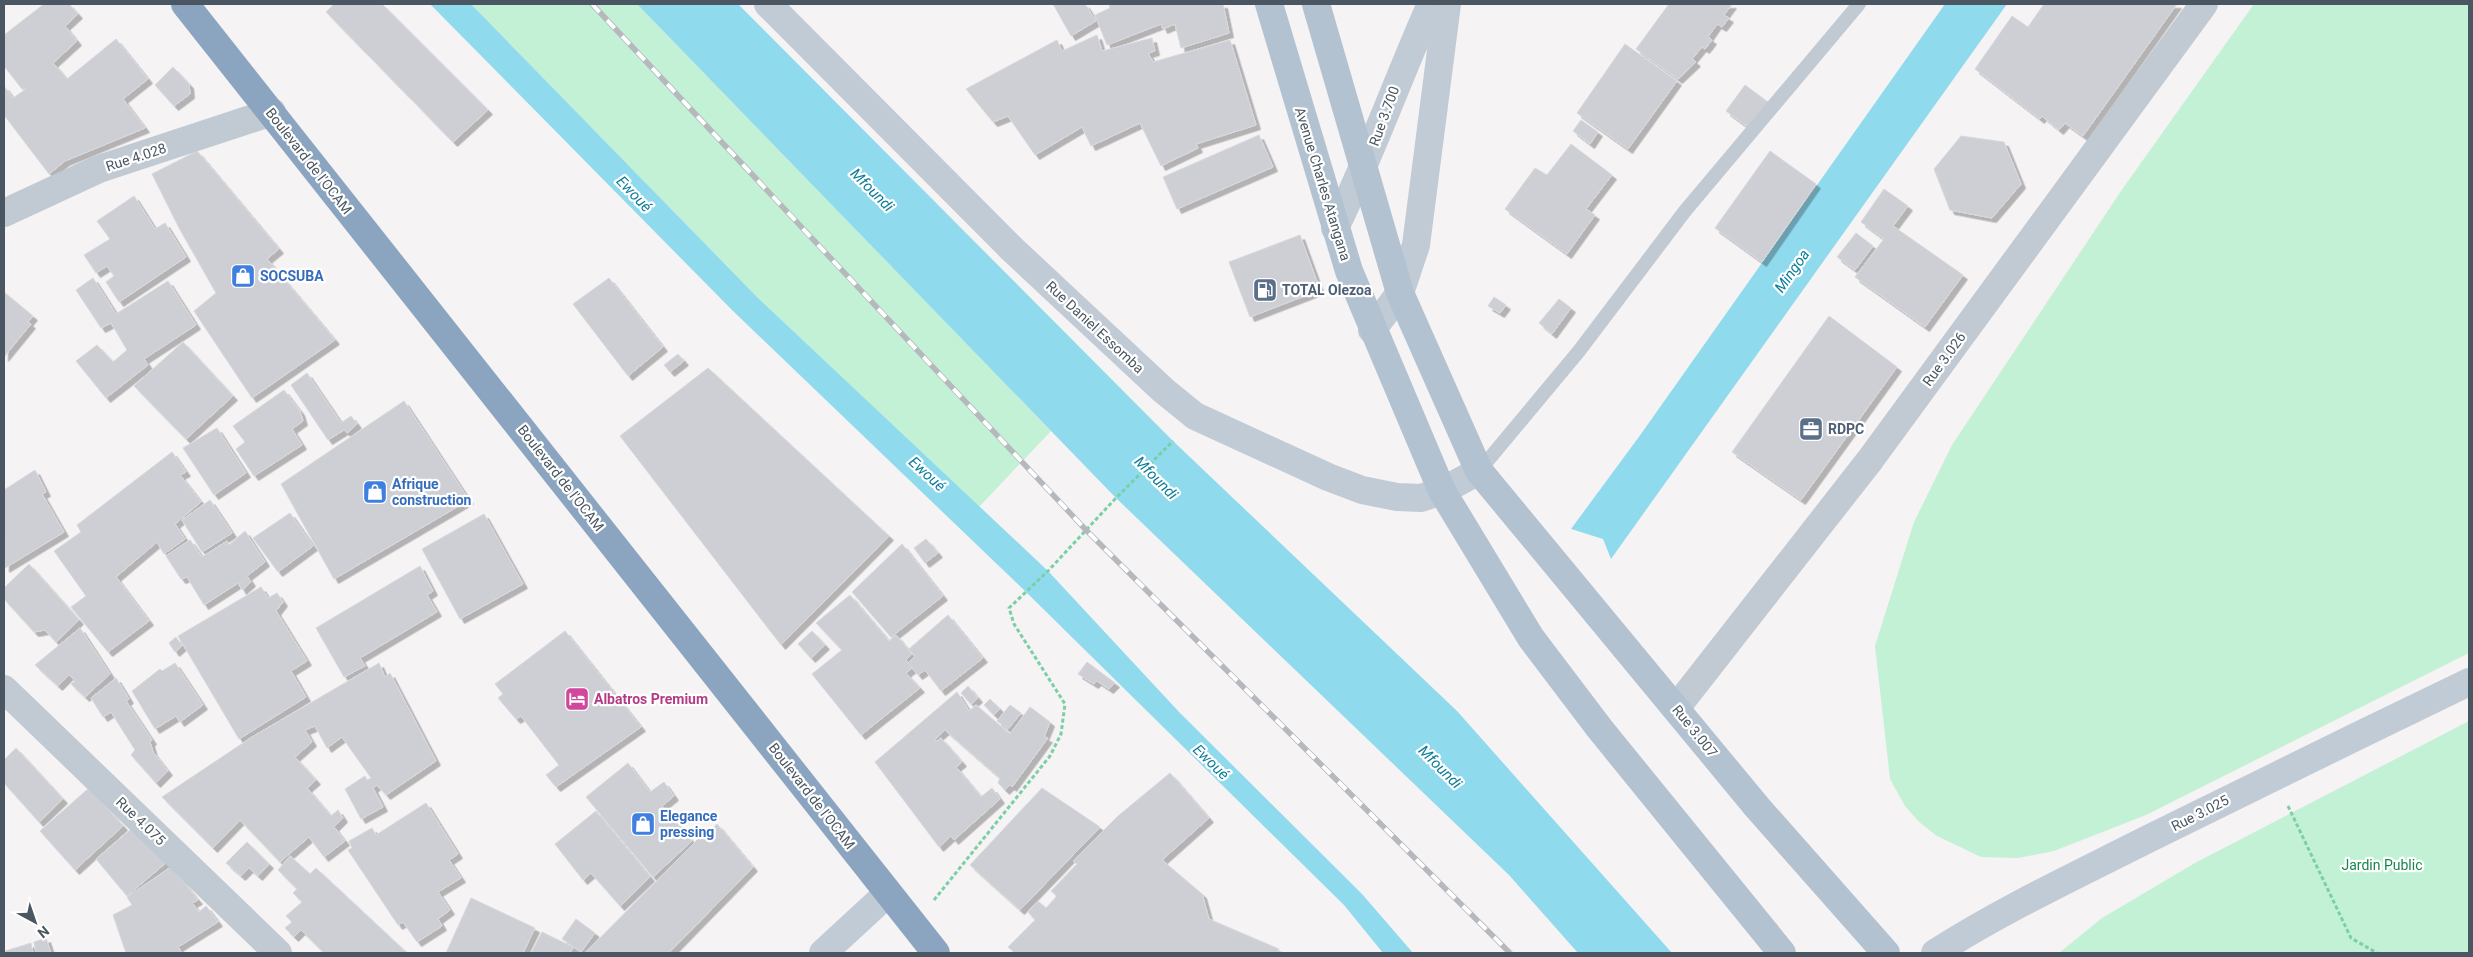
<svg xmlns="http://www.w3.org/2000/svg" width="2473" height="957" viewBox="0 0 2473 957" font-family="Roboto,sans-serif">
  <style>
    .green { fill: #c3f1d5 }
    .water { fill: #90daee }
    .building { fill: #cdcfd5; stroke: #d7d9de; filter: url(#shadow) }
    .lines { fill: none; stroke-linecap: round; stroke-linejoin: round }
    .path { stroke: #7ad0a6; stroke-width: 3; stroke-dasharray: 4 2.5; stroke-linecap: butt }
    .lane { stroke: #c1cad2; stroke-width: 14 }
    .street { stroke: #c1cad2; stroke-width: 28 }
    .secondary { stroke: #c1cbd6; stroke-width: 28 }
    .primary { stroke: #b3c2d1; stroke-width: 28 }
    .highway { stroke: #8ba5c1; stroke-width: 28 }
    .rail-casing { stroke: #b5b8bd; stroke-width: 5.5 }
    .rail { stroke: #fff; stroke-width: 4; stroke-dasharray: 11; stroke-linecap: butt }
    .labels { text-anchor: middle; dominant-baseline: central; stroke-width: 4.5; stroke-linejoin: round; paint-order: stroke }
    .street-label { font-size: 14px; fill: #4a5661; stroke: #fff }
    .shop-label { font-size: 14px; font-weight: bold; fill: #366cbe; stroke: #fff; text-anchor: start }
    .service-label { font-size: 14px; font-weight: bold; fill: #4e5e75; stroke: #fff; text-anchor: start }
    .hotel-label { font-size: 14px; font-weight: bold; fill: #b23c85; stroke: #fff; text-anchor: start }
    .park-label { font-size: 14px; fill: #17864f; stroke: #fff }
    .water-label { font-size: 15px; font-style: italic; fill: #0c7c9b; stroke: #fff }
  </style>
  <defs>
    <filter id="shadow"><feDropShadow dx="4.5" dy="4.5" stdDeviation="0" flood-color="#0004"/></filter>
  </defs>
  <rect width="100%" height="100%" fill="#f5f3f3"/>
  <g class="green">
    <path d="M 471,4 L 637,4 L 1051,431 L 979,507 L 757,297 Z"/>
    <path d="M 2254,4 L 2469,4 L 2469,653 L 2146,815 L 2054,851 L 2018,858 L 1981,857 L 1937,836 L 1919,822 L 1905,806 L 1890,779 L 1875,646 L 1914,522 L 1952,445 L 2121,191 Z"/>
    <path d="M 2469,721 L 2469,953 L 2059,953 L 2102,918 L 2195,863 Z"/>
  </g>
  <g class="water">
    <path d="M 430,4 L 471,4 L 757,297 L 1048,571 L 1180,713 L 1362,894 L 1413,953 L 1383,953 L 1344,905 L 1025,591 L 733,311 Z"/>
    <path d="M 637,4 L 738,4 L 1173,441 L 1457,711 L 1672,953 L 1578,953 L 1509,875 L 1116,498 Z"/>
    <path d="M 1945,4 L 2007,4 L 1611,559 L 1603,539 L 1571,529 L 1641,434 Z"/>
  </g>
  <g class="building">
    <path d="M 44,4 L 69,4 L 78,14 L 65,26 L 77,41 L 53,63 L 67,79 L 116,39 L 148,79 L 123,99 L 145,128 L 65,161 L 49,174 L 4,115 L 4,86 L 13,98 L 26,89 L 22,89 L 4,66 L 4,35 Z"/>
    <path d="M 334,4 L 382,4 L 488,110 L 453,142 L 326,12 Z"/>
    <path d="M 1053,4 L 1085,4 L 1096,21 L 1071,36 Z"/>
    <path d="M 1109,4 L 1223,4 L 1229,33 L 1181,48 L 1175,24 L 1163,29 L 1161,24 L 1107,45 L 1095,15 L 1110,8 Z"/>
    <path d="M 1669,4 L 1732,4 L 1724,15 L 1729,18 L 1722,27 L 1717,24 L 1708,37 L 1712,40 L 1705,49 L 1702,47 L 1692,59 L 1696,62 L 1678,79 L 1636,49 Z"/>
    <path d="M 2044,4 L 2177,4 L 2083,136 L 2065,123 L 2059,130 L 2042,116 L 2040,119 L 1975,69 L 2012,16 L 2028,27 Z"/>
    <path d="M 1097,35 L 1102,51 L 1152,38 L 1155,51 L 1148,53 L 1153,62 L 1230,40 L 1256,125 L 1196,144 L 1198,148 L 1161,166 L 1140,123 L 1091,146 L 1082,127 L 1035,155 L 1008,116 L 993,122 L 966,89 L 1057,40 L 1062,51 Z"/>
    <path d="M 1625,44 L 1677,81 L 1628,149 L 1577,113 Z"/>
    <path d="M 173,67 L 189,84 L 190,94 L 174,106 L 155,85 Z"/>
    <path d="M 1745,85 L 1768,102 L 1749,128 L 1726,111 Z"/>
    <path d="M 1581,120 L 1598,132 L 1590,144 L 1573,131 Z"/>
    <path d="M 1259,135 L 1273,167 L 1177,209 L 1163,177 Z"/>
    <path d="M 1961,136 L 2004,142 L 2021,184 L 1992,218 L 1950,210 L 1934,169 Z"/>
    <path d="M 1571,144 L 1612,175 L 1586,209 L 1595,215 L 1567,254 L 1505,209 L 1535,168 L 1547,175 Z"/>
    <path d="M 197,151 L 279,249 L 267,259 L 335,340 L 252,398 L 194,311 L 216,293 L 179,228 L 152,174 Z"/>
    <path d="M 1770,151 L 1816,184 L 1762,262 L 1715,228 Z"/>
    <path d="M 1884,189 L 1908,206 L 1893,226 L 1963,275 L 1925,327 L 1855,277 L 1884,239 L 1861,222 Z"/>
    <path d="M 134,196 L 155,229 L 165,223 L 186,257 L 119,302 L 106,282 L 114,276 L 107,266 L 96,273 L 84,255 L 110,239 L 97,221 Z"/>
    <path d="M 1856,233 L 1873,246 L 1855,270 L 1837,257 Z"/>
    <path d="M 1300,235 L 1320,290 L 1250,317 L 1229,262 Z"/>
    <path d="M 93,278 L 116,314 L 168,281 L 196,325 L 144,359 L 148,365 L 106,398 L 76,361 L 97,345 L 113,362 L 127,350 L 111,323 L 101,328 L 76,290 Z"/>
    <path d="M 609,278 L 663,347 L 628,376 L 573,304 Z"/>
    <path d="M 4,292 L 33,316 L 28,322 L 31,324 L 4,357 Z"/>
    <path d="M 1494,297 L 1506,305 L 1500,313 L 1488,306 Z"/>
    <path d="M 1559,299 L 1571,308 L 1552,334 L 1539,323 Z"/>
    <path d="M 1829,316 L 1897,367 L 1801,500 L 1732,452 Z"/>
    <path d="M 183,342 L 233,396 L 186,439 L 134,386 Z"/>
    <path d="M 678,354 L 684,361 L 670,372 L 664,365 Z"/>
    <path d="M 708,368 L 889,536 L 781,645 L 620,436 Z"/>
    <path d="M 307,373 L 341,423 L 351,416 L 357,424 L 347,433 L 344,430 L 328,440 L 291,385 Z"/>
    <path d="M 284,390 L 300,411 L 303,421 L 292,429 L 302,445 L 254,476 L 236,449 L 245,442 L 233,426 Z"/>
    <path d="M 404,401 L 469,500 L 334,579 L 281,484 Z"/>
    <path d="M 217,428 L 246,473 L 214,495 L 183,448 Z"/>
    <path d="M 172,452 L 186,472 L 180,475 L 201,502 L 175,524 L 185,539 L 164,554 L 157,542 L 116,577 L 149,621 L 108,652 L 71,607 L 86,596 L 54,551 L 81,532 L 77,525 Z"/>
    <path d="M 35,470 L 46,492 L 42,494 L 64,532 L 5,568 L 4,490 Z"/>
    <path d="M 210,500 L 232,533 L 202,552 L 182,520 Z"/>
    <path d="M 290,513 L 313,546 L 278,572 L 253,538 Z"/>
    <path d="M 484,514 L 523,584 L 460,619 L 422,549 Z"/>
    <path d="M 245,531 L 265,562 L 247,576 L 251,582 L 242,590 L 238,583 L 204,605 L 187,577 L 181,579 L 166,556 L 190,540 L 202,557 L 227,541 L 229,545 Z"/>
    <path d="M 926,539 L 938,553 L 925,563 L 914,548 Z"/>
    <path d="M 902,544 L 943,596 L 891,637 L 852,592 Z"/>
    <path d="M 29,564 L 79,620 L 56,642 L 45,630 L 34,632 L 4,599 L 4,588 Z"/>
    <path d="M 420,566 L 433,591 L 427,595 L 437,612 L 360,658 L 365,666 L 344,677 L 316,628 Z"/>
    <path d="M 261,587 L 268,598 L 277,593 L 283,602 L 276,611 L 307,661 L 291,671 L 306,697 L 239,739 L 178,636 Z"/>
    <path d="M 850,595 L 889,641 L 896,635 L 912,654 L 906,660 L 912,668 L 906,673 L 920,688 L 861,735 L 812,674 L 842,650 L 816,623 Z"/>
    <path d="M 948,615 L 983,658 L 941,691 L 925,670 L 918,675 L 908,663 L 915,657 L 909,649 Z"/>
    <path d="M 80,628 L 110,674 L 85,697 L 71,684 L 75,681 L 69,675 L 58,686 L 35,665 Z"/>
    <path d="M 565,631 L 641,727 L 556,787 L 546,775 L 559,765 L 521,716 L 516,719 L 498,698 L 503,694 L 495,684 Z"/>
    <path d="M 812,631 L 825,645 L 811,658 L 798,644 Z"/>
    <path d="M 176,637 L 182,646 L 175,652 L 169,643 Z"/>
    <path d="M 1087,662 L 1115,683 L 1109,689 L 1097,681 L 1094,684 L 1078,674 Z"/>
    <path d="M 175,663 L 203,705 L 180,722 L 176,716 L 155,729 L 132,691 L 160,669 L 162,671 Z"/>
    <path d="M 379,663 L 385,677 L 390,673 L 436,761 L 386,795 L 377,785 L 373,788 L 383,807 L 361,819 L 345,789 L 365,776 L 367,780 L 371,778 L 342,737 L 327,748 L 315,726 L 305,730 L 312,742 L 295,757 L 316,780 L 307,788 L 331,816 L 338,810 L 343,818 L 334,827 L 345,841 L 324,857 L 309,837 L 280,862 L 240,820 L 213,848 L 162,797 L 252,737 Z"/>
    <path d="M 116,678 L 129,699 L 126,701 L 152,740 L 150,742 L 153,752 L 168,771 L 156,783 L 131,755 L 135,750 L 111,712 L 103,717 L 91,698 Z"/>
    <path d="M 968,686 L 978,698 L 971,704 L 961,693 Z"/>
    <path d="M 957,692 L 969,711 L 976,705 L 1010,734 L 1030,707 L 1050,722 L 1044,737 L 1048,738 L 1012,787 L 1010,785 L 1005,790 L 998,783 L 1000,778 L 945,730 L 935,739 L 937,741 L 941,738 L 962,762 L 956,767 L 981,797 L 992,788 L 1000,799 L 954,840 L 951,836 L 939,847 L 875,762 Z"/>
    <path d="M 990,699 L 1000,709 L 994,715 L 984,705 Z"/>
    <path d="M 1010,705 L 1021,713 L 1008,729 L 997,721 Z"/>
    <path d="M 16,748 L 63,799 L 39,822 L 4,783 L 4,760 Z"/>
    <path d="M 628,763 L 650,792 L 664,782 L 674,796 L 662,806 L 692,841 L 653,877 L 586,797 Z"/>
    <path d="M 1170,773 L 1209,818 L 1162,860 L 1202,894 L 1209,919 L 1279,949 L 1277,953 L 1015,953 L 1008,947 L 1035,920 L 1028,912 L 1038,901 L 1046,908 L 1057,896 L 1051,891 L 1077,864 L 1073,861 L 1118,816 Z"/>
    <path d="M 89,788 L 123,826 L 75,870 L 40,831 Z"/>
    <path d="M 1042,788 L 1100,827 L 1020,910 L 970,865 Z"/>
    <path d="M 426,803 L 458,854 L 449,860 L 461,878 L 438,892 L 450,910 L 438,919 L 442,926 L 417,942 L 403,922 L 398,925 L 348,850 L 352,848 L 349,841 L 372,828 L 376,835 Z"/>
    <path d="M 596,811 L 650,877 L 620,906 L 591,873 L 583,880 L 555,844 Z"/>
    <path d="M 137,824 L 168,861 L 127,896 L 96,859 Z"/>
    <path d="M 717,824 L 753,867 L 669,953 L 585,953 L 703,834 L 704,836 Z"/>
    <path d="M 247,842 L 269,864 L 258,876 L 249,868 L 241,876 L 226,863 Z"/>
    <path d="M 290,856 L 310,874 L 316,868 L 405,951 L 403,953 L 324,953 L 301,930 L 294,937 L 285,928 L 292,922 L 286,916 L 302,902 L 293,893 L 297,889 L 278,870 Z"/>
    <path d="M 171,867 L 198,900 L 192,903 L 199,912 L 206,906 L 218,922 L 178,947 L 182,953 L 126,953 L 113,915 L 132,905 L 127,897 Z"/>
    <path d="M 471,898 L 535,928 L 523,953 L 446,953 Z"/>
    <path d="M 576,919 L 595,933 L 581,952 L 562,939 Z"/>
    <path d="M 542,932 L 573,947 L 570,953 L 531,953 Z"/>
    <path d="M 46,938 L 51,953 L 36,953 L 34,942 Z"/>
    <path d="M 31,943 L 33,953 L 5,953 L 5,951 Z"/>
  </g>
  <g class="lines">
    <g class="path">
      <path d="M 2288,806 L 2351,938 L 2377,953"/>
      <path d="M 934,900 L 1050,756 L 1061,734 L 1065,704 L 1014,624 L 1009,608 L 1048,571 L 1116,498 L 1173,441"/>
    </g>
    <path class="lane" d="M 1479,471 L 1579,351 L 1685,211 L 1859,4"/>
    <g class="street">
      <path d="M 4,213 L 99,169 L 272,112"/>
      <path d="M 4,689 L 278,953"/>
      <path d="M 1676,708 L 1870,460 L 2204,4"/>
    </g>
    <g class="secondary">
      <path d="M 768,4 L 1012,249 L 1163,390 L 1195,416 L 1328,477 L 1362,490 L 1397,497 L 1421,498 L 1442,491 L 1479,471"/>
      <path d="M 1335,228 C 1371,155 1398,78 1431,4"/>
      <path d="M 1372,330 L 1400,293 L 1416,245 L 1447,4"/>
      <path d="M 823,953 L 888,893"/>
      <path d="M 1935,953 C 2002,910 2075,876 2146,840 C 2253,787 2361,734 2469,682"/>
    </g>
    <g class="primary">
      <path d="M 1269,4 L 1349,271 L 1442,491 L 1531,638 L 1600,729 L 1782,953"/>
      <path d="M 1316,4 L 1400,293 L 1479,471 L 1757,807 L 1886,953"/>
    </g>
    <path class="highway" d="M 185,4 L 936,953"/>
    <defs>
      <path id="rail" d="M 592,4 L 1086,530 L 1510,953"/>
    </defs>
    <use href="#rail" class="rail-casing"/>
    <use href="#rail" class="rail"/>
  </g>
  <defs>
    <symbol id="shop-square" viewBox="-11 -11 22 22"><rect x="-9" y="-9" width="18" height="18" rx="4" fill="#3f7fe0" stroke="#fff"/><path d="M-5-2.5h2.3a2.7 3.5 0 0 1 5.4 0H5L5.5 6h-11ZM-1.5-2.5h3a1.5 2.3 0 0 0-3 0Z" fill="#fff"/></symbol>
    <symbol id="fuel-square" viewBox="-11 -11 22 22"><rect x="-9" y="-9" width="18" height="18" rx="4" fill="#5c6f8a" stroke="#fff"/><path d="M-5.5-6h7V0h2V4h1.3V-2.5L3-4.5l.8-.8L6-3V5H2.5V1h-1V6h-7ZM-4.2-4.7v3.2H.2V-4.7Z" fill="#fff"/></symbol>
    <symbol id="office-square" viewBox="-11 -11 22 22"><rect x="-9" y="-9" width="18" height="18" rx="4" fill="#5c6f8a" stroke="#fff"/><path d="M-6-3h4V-5.5h4V-3h4V5H-6ZM-1-4.5V-3h2v-1.5ZM-6 0V1H6V0Z" fill="#fff"/></symbol>
    <symbol id="hotel-square" viewBox="-11 -11 22 22"><rect x="-9" y="-9" width="18" height="18" rx="4" fill="#d1479c" stroke="#fff"/><path d="M-6-4.5h1.5V1H6V5H4.5V3h-9V5H-6ZM-4 0a1.8 1.8 0 1 1 3.6 0ZM.5 0V-2.5h3Q6-2.5 6 0Z" fill="#fff"/></symbol>
  </defs>
  <g fill-rule="evenodd">
    <use href="#shop-square" x="229" y="262" width="28" height="28"/>
    <use href="#fuel-square" x="1251" y="276" width="28" height="28"/>
    <use href="#office-square" x="1797" y="415" width="28" height="28"/>
    <use href="#shop-square" x="361" y="478" width="28" height="28"/>
    <use href="#hotel-square" x="563" y="685" width="28" height="28"/>
    <use href="#shop-square" x="629" y="810" width="28" height="28"/>
  </g>
  <g class="labels">
    <g class="street-label">
      <text transform="translate(1384 116) rotate(-70)">Rue 3.700</text>
      <text transform="translate(136 157) rotate(-18)">Rue 4.028</text>
      <text transform="translate(309 161) rotate(52)">Boulevard de l'OCAM</text>
      <text transform="translate(1323 184) rotate(73)">Avenue Charles Atangana</text>
      <text transform="translate(1095 327) rotate(43)">Rue Daniel Essomba</text>
      <text transform="translate(1944 359) rotate(-54)">Rue 3.026</text>
      <text transform="translate(561 478) rotate(52)">Boulevard de l'OCAM</text>
      <text transform="translate(1695 731) rotate(51)">Rue 3.007</text>
      <text transform="translate(812 796) rotate(52)">Boulevard de l'OCAM</text>
      <text transform="translate(2200 813) rotate(-27)">Rue 3.025</text>
      <text transform="translate(141 821) rotate(44)">Rue 4.075</text>
    </g>
    <g class="shop-label">
      <text x="260" y="276">SOCSUBA</text>
      <text x="392" y="484">Afrique<tspan x="392" dy="16">construction</tspan></text>
      <text x="660" y="816">Elegance<tspan x="660" dy="16">pressing</tspan></text>
    </g>
    <g class="service-label">
      <text x="1282" y="290">TOTAL Olezoa</text>
      <text x="1828" y="429">RDPC</text>
    </g>
    <g class="hotel-label">
      <text x="594" y="699">Albatros Premium</text>
    </g>
    <g class="park-label">
      <text x="2382" y="865">Jardin Public</text>
    </g>
    <g class="water-label">
      <text transform="translate(872 190) rotate(45)">Mfoundi</text>
      <text transform="translate(634 194) rotate(46)">Ewoué</text>
      <text transform="translate(1792 271) rotate(-55)">Mingoa</text>
      <text transform="translate(927 474) rotate(42)">Ewoué</text>
      <text transform="translate(1156 478) rotate(45)">Mfoundi</text>
      <text transform="translate(1211 762) rotate(44)">Ewoué</text>
      <text transform="translate(1440 767) rotate(45)">Mfoundi</text>
    </g>
  </g>
  <rect width="2473" height="957" fill="none" stroke="#4a5661" stroke-width="10"/>
  <g transform="translate(35 922) rotate(140)" stroke="#ffffff" stroke-width="4" paint-order="stroke">
  <path d="M0-4L9 19L0 12L-9 19Z" fill="#4a5661"/>
  <text y="-8" font-size="14" font-weight="bold" text-anchor="middle" fill="#4a5661">N</text>
  </g>
</svg>
